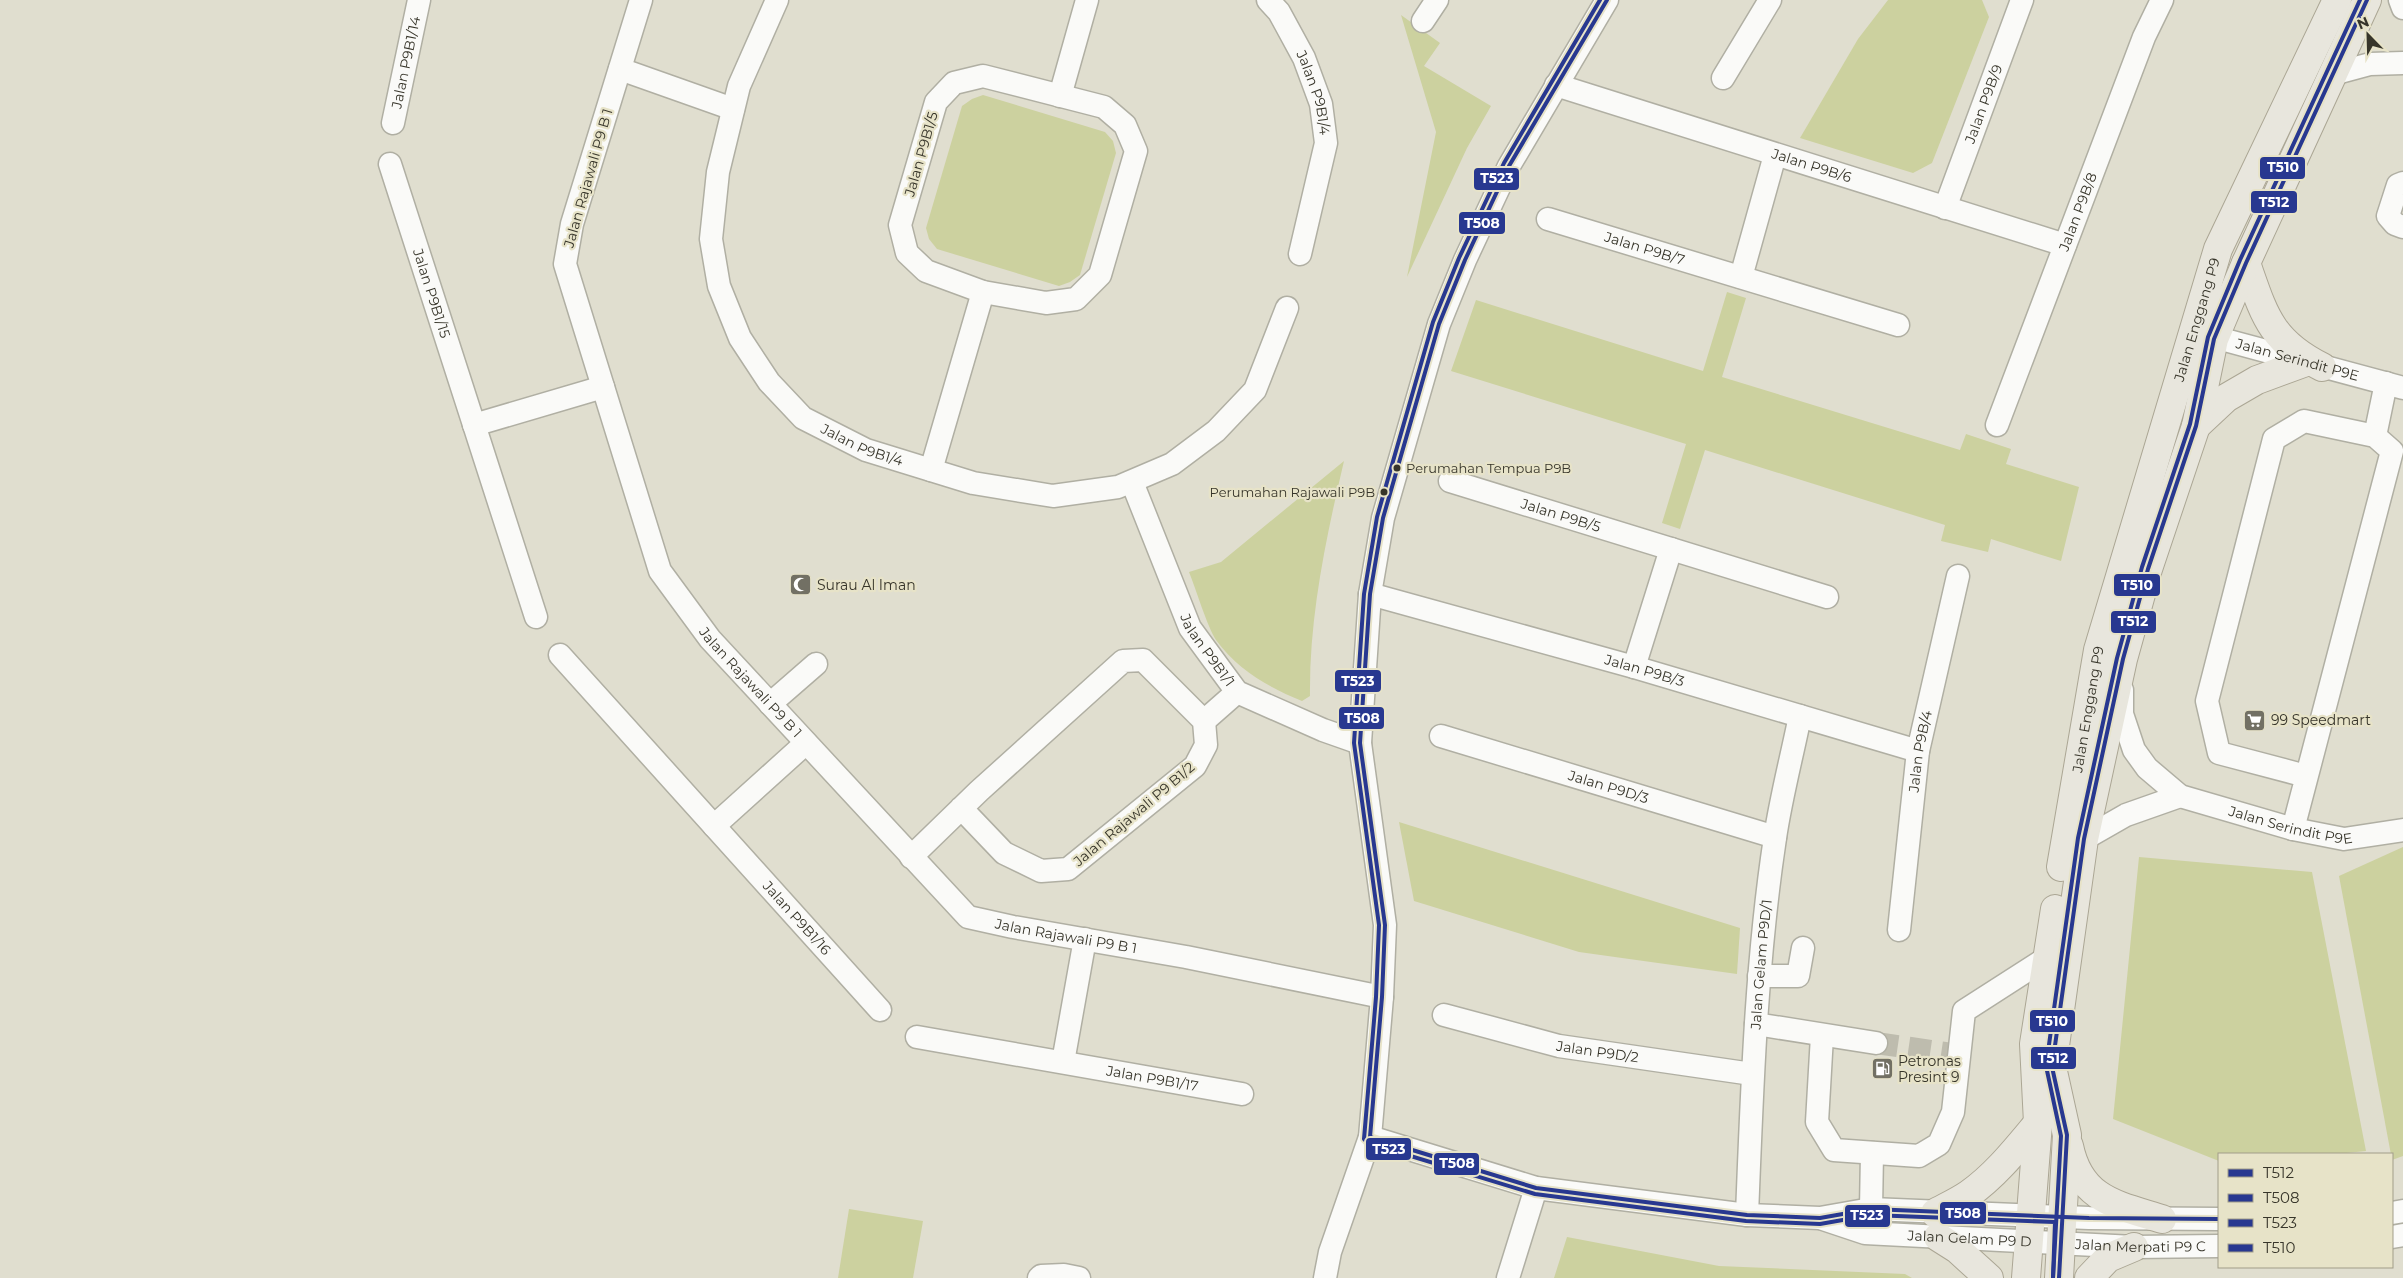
<svg xmlns="http://www.w3.org/2000/svg" width="2403" height="1278" viewBox="0 0 2403 1278" font-family="Montserrat,sans-serif">
  <style>
    .green { fill: #ccd19f }
    .lines { fill: none; stroke-linecap: round; stroke-linejoin: round }
    .minor-tunnel { stroke: #bebcae; stroke-width: 22; stroke-dasharray: 22 11; stroke-linecap: butt }
    .minor-casing { stroke: #b0afa3; stroke-width: 25 }
    .major-casing { stroke: #aba694; stroke-width: 30 }
    .minor { stroke: #fafaf8; stroke-width: 22 }
    .major { stroke: #e8e6dd; stroke-width: 28 }
    .bus-1-casing { stroke: #e7e3c8; stroke-width: 8 }
    .bus-2-casing { stroke: #e7e3c8; stroke-width: 8 }
    .bus-3-casing { stroke: #e7e3c8; stroke-width: 8 }
    .bus-4-casing { stroke: #e7e3c8; stroke-width: 8 }
    .bus-1 { stroke: #283890; stroke-width: 4 }
    .bus-2 { stroke: #283890; stroke-width: 4 }
    .bus-3 { stroke: #283890; stroke-width: 4 }
    .bus-4 { stroke: #283890; stroke-width: 4 }
    .bus-dot { fill: #37352a; stroke: #e7e3c8; stroke-width: 2 }
    .labels { text-anchor: middle; dominant-baseline: central; stroke-width: 4.5; stroke-linejoin: round; paint-order: stroke }
    .bus-label { font-size: 13px; fill: #37352a; stroke: #e7e3c8; text-anchor: start }
    .street-label { font-size: 14px; fill: #37352a; stroke: #e7e3c8 }
    .poi-label { font-size: 14px; fill: #37352a; stroke: #e7e3c8; text-anchor: start }
    .line-badge { stroke: #e7e3c8; stroke-width: 2 }
    .badge-label { font-size: 14px; text-anchor: middle; font-weight: bold; fill: #fff }
  </style>
  <rect width="100%" height="100%" fill="#e0decf"/>
  <g class="green">
    <path d="M 1888,0 L 1982,0 L 1989,17 L 1932,163 L 1913,173 L 1800,138 L 1858,39 Z"/>
    <path d="M 1401,15 L 1440,43 L 1424,66 L 1491,106 L 1467,148 L 1407,277 L 1436,132 Z"/>
    <path d="M 983,95 L 1105,132 L 1113,141 L 1116,153 L 1080,275 L 1070,282 L 1059,286 L 937,249 L 929,239 L 926,228 L 962,106 L 972,99 Z"/>
    <path d="M 1727,292 L 1746,298 L 1722,377 L 1960,450 L 1966,434 L 2011,449 L 2006,464 L 2079,487 L 2061,561 L 1991,539 L 1988,552 L 1941,541 L 1945,525 L 1705,450 L 1680,529 L 1662,523 L 1686,444 L 1451,371 L 1476,300 L 1703,371 Z"/>
    <path d="M 1344,461 C 1326,538 1309,617 1310,696 L 1302,701 C 1268,687 1238,670 1216,640 C 1207,626 1196,589 1189,572 L 1221,562 Z"/>
    <path d="M 1399,822 L 1740,928 L 1737,974 L 1579,952 L 1414,901 Z"/>
    <path d="M 2403,847 L 2403,1156 L 2392,1160 L 2339,876 Z"/>
    <path d="M 2139,857 L 2312,872 L 2366,1151 L 2337,1154 L 2219,1154 L 2219,1161 L 2113,1119 Z"/>
    <path d="M 849,1209 L 923,1221 L 913,1278 L 838,1278 Z"/>
    <path d="M 1567,1237 L 1719,1266 L 1905,1274 L 1912,1278 L 1554,1278 Z"/>
  </g>
  <g class="lines">
    <path class="minor-tunnel" d="M 1876,1043 L 1959,1055"/>
    <defs>
      <g id="minor">
        <path id="s1" d="M 641,0 L 572,224 L 565,264 L 660,571 L 710,639 L 968,917 L 1013,927 L 1186,957 L 1382,997"/>
        <path id="s2" d="M 777,0 L 739,86 L 718,172 L 711,239 L 719,286 L 740,338 L 769,382 L 803,418 L 866,450 L 973,483 L 1053,496 L 1118,487 L 1172,464 L 1216,431 L 1255,390 L 1287,308"/>
        <path id="s3" d="M 1268,0 L 1279,12 L 1304,58 L 1321,104 L 1326,143 L 1300,254"/>
        <path d="M 2400,0 L 2403,8"/>
        <path d="M 1423,21 L 1437,0"/>
        <path d="M 620,69 L 733,109"/>
        <path d="M 2333,74 L 2370,64 L 2403,63"/>
        <path d="M 983,76 L 1104,107 L 1125,125 L 1136,151 L 1100,275 L 1076,299 L 1046,303 L 983,292 L 926,271 L 907,253 L 900,225 L 936,102 L 954,83 Z"/>
        <path d="M 1723,78 L 1770,0"/>
        <path id="s4" d="M 1556,85 L 2065,245"/>
        <path d="M 1060,96 L 1087,0"/>
        <path id="s5" d="M 393,123 L 419,0"/>
        <path id="s6" d="M 390,164 L 536,617"/>
        <path d="M 2403,183 L 2398,185 L 2388,216 L 2395,224 L 2403,227"/>
        <path id="s7" d="M 1945,208 L 2022,0"/>
        <path id="s8" d="M 1548,219 L 1898,325"/>
        <path d="M 1741,277 L 1775,155"/>
        <path id="s9" d="M 2199,333 L 2403,388"/>
        <path d="M 474,425 L 603,387"/>
        <path id="s10" d="M 1997,425 L 2144,37 L 2162,0"/>
        <path d="M 2375,436 L 2386,383"/>
        <path d="M 931,470 L 983,292"/>
        <path id="s11" d="M 1450,481 L 1827,597"/>
        <path id="s12" d="M 1132,482 L 1190,628 L 1237,692 L 1323,730 L 1360,743"/>
        <path id="s13" d="M 1370,594 L 1634,667 L 1918,751"/>
        <path id="s14" d="M 560,655 L 880,1010"/>
        <path d="M 1634,667 L 1671,549"/>
        <path id="s15" d="M 2122,690 L 2122,714 L 2134,750 L 2147,768 L 2180,796 L 2293,829 L 2344,839 L 2403,830"/>
        <path d="M 770,704 L 816,664"/>
        <path d="M 1204,721 L 1237,692"/>
        <path id="s16" d="M 1441,736 L 1775,837"/>
        <path d="M 714,826 L 806,743"/>
        <path d="M 2293,829 L 2392,451 L 2375,436 L 2304,421 L 2274,439 L 2207,701 L 2219,753 L 2306,776"/>
        <path d="M 2084,839 L 2126,815 L 2180,796"/>
        <path d="M 911,857 L 979,791 L 1123,661 L 1143,660 L 1204,721 L 1206,745 L 1195,766 L 1068,869 L 1041,871 L 1004,853 L 961,808"/>
        <path id="s17" d="M 1899,930 L 1918,751 L 1958,576"/>
        <path d="M 1759,976 L 1798,976 L 1803,948"/>
        <path id="s18" d="M 1444,1015 L 1559,1046 L 1752,1074"/>
        <path d="M 1756,1024 L 1876,1043"/>
        <path d="M 1822,1036 L 1817,1122 L 1834,1150 L 1919,1156 L 1939,1144 L 1953,1112 L 1964,1011 L 2048,957"/>
        <path id="s19" d="M 917,1037 L 1242,1094"/>
        <path d="M 1063,1062 L 1085,939"/>
        <path d="M 1370,1137 L 1536,1188 L 1747,1215 L 1820,1218 L 1871,1209 L 2089,1218 L 2219,1219"/>
        <path d="M 1871,1209 L 1872,1153"/>
        <path d="M 2392,1213 L 2403,1211"/>
        <path id="s20" d="M 1747,1215 C 1752,1090 1756,963 1775,838 C 1781,797 1792,756 1800,716"/>
        <path id="s21" d="M 1823,1219 L 1865,1233 L 2134,1247 L 2219,1246"/>
        <path d="M 2392,1237 L 2403,1235"/>
        <path d="M 1039,1278 L 1041,1276 L 1064,1275 L 1079,1278"/>
        <path d="M 1325,1278 L 1330,1252 L 1370,1137 L 1382,997 L 1385,925 L 1360,743 L 1370,594 L 1383,518 L 1439,324 L 1465,260 L 1509,166 L 1607,0"/>
        <path d="M 1508,1278 L 1536,1188"/>
      </g>
      <g id="major">
        <path d="M 2246,263 C 2264,314 2270,341 2322,367"/>
        <path d="M 2196,426 L 2226,398 L 2257,380 L 2306,362"/>
        <path id="s22" d="M 2061,867 L 2098,650 L 2218,249 L 2337,0"/>
        <path d="M 2069,1146 C 2080,1200 2117,1205 2162,1219"/>
        <path d="M 1935,1213 C 1946,1207 1959,1201 1969,1194 C 1996,1175 2017,1148 2038,1123"/>
        <path d="M 1938,1237 L 1957,1249 L 1989,1278"/>
        <path d="M 2026,1278 L 2038,1123 L 2034,1044 L 2055,909"/>
        <path d="M 2059,1278 L 2067,1135 L 2052,1067 L 2084,839 L 2123,659 L 2148,569 L 2196,426 L 2214,339 L 2246,263 L 2367,0"/>
        <path d="M 2089,1278 L 2108,1258 L 2134,1247"/>
      </g>
    </defs>
    <use href="#minor" class="minor-casing"/>
    <use href="#major" class="major-casing"/>
    <use href="#minor" class="minor"/>
    <use href="#major" class="major"/>
    <defs>
      <path id="bus-1" d="M 2059,1278 L 2067,1135 L 2052,1067 L 2084,839 L 2123,659 L 2148,569 L 2196,426 L 2214,339 L 2246,263 L 2367,0"/>
      <path id="bus-2" d="M 1607,0 L 1509,166 L 1465,260 L 1439,324 L 1383,518 L 1370,594 L 1360,743 L 1385,925 L 1382,997 L 1370,1137 L 1536,1188 L 1747,1215 L 1820,1218 L 1871,1209 L 2089,1218 L 2219,1219"/>
      <path id="bus-3" d="M 1600,0 L 1504,163 L 1459,258 L 1433,322 L 1377,517 L 1364,594 L 1354,743 L 1379,925 L 1376,997 L 1364,1139 L 1368,1143 L 1535,1194 L 1746,1221 L 1820,1224 L 1871,1215 L 2055,1222 L 2053,1278"/>
      <path id="bus-4" d="M 2053,1278 L 2061,1136 L 2046,1066 L 2078,838 L 2117,658 L 2142,567 L 2190,424 L 2208,337 L 2240,260 L 2360,0"/>
    </defs>
    <use href="#bus-1" class="bus-1-casing"/>
    <use href="#bus-2" class="bus-2-casing"/>
    <use href="#bus-3" class="bus-3-casing"/>
    <use href="#bus-4" class="bus-4-casing"/>
    <use href="#bus-1" class="bus-1"/>
    <use href="#bus-2" class="bus-2"/>
    <use href="#bus-3" class="bus-3"/>
    <use href="#bus-4" class="bus-4"/>
  </g>
  <defs>
    <symbol id="mosque-square" viewBox="-11 -11 22 22"><rect x="-9" y="-9" width="18" height="18" rx="4" fill="#727064" stroke="#e7e3c8"/><path d="M3.5-4.9A6 6 0 1 0 3.5 4.9A5 5 0 1 1 3.5-4.9Z" fill="#fff"/></symbol>
    <symbol id="supermarket-square" viewBox="-11 -11 22 22"><rect x="-9" y="-9" width="18" height="18" rx="4" fill="#727064" stroke="#e7e3c8"/><path d="M-6-5.5h2.5l.6 2H6L4.5 2H-2.5L-4.4-4H-6ZM-1.5 3.2a1.3 1.3 0 1 0 .1 0ZM3 3.2a1.3 1.3 0 1 0 .1 0Z" fill="#fff"/></symbol>
    <symbol id="fuel-square" viewBox="-11 -11 22 22"><rect x="-9" y="-9" width="18" height="18" rx="4" fill="#727064" stroke="#e7e3c8"/><path d="M-5.5-6h7V0h2V4h1.3V-2.5L3-4.5l.8-.8L6-3V5H2.5V1h-1V6h-7ZM-4.2-4.7v3.2H.2V-4.7Z" fill="#fff"/></symbol>
  </defs>
  <g fill-rule="evenodd">
    <use href="#mosque-square" x="788" y="572" width="25" height="25"/>
    <use href="#supermarket-square" x="2242" y="708" width="25" height="25"/>
    <use href="#fuel-square" x="1870" y="1056" width="25" height="25"/>
  </g>
  <g class="bus-dot">
    <circle cx="1397" cy="468" r="4.5"/>
    <circle cx="1384" cy="492" r="4.5"/>
  </g>
  <g class="labels">
    <g class="bus-label">
      <text x="1406" y="468">Perumahan Tempua P9B</text>
      <text x="1375" y="492" text-anchor="end">Perumahan Rajawali P9B</text>
    </g>
    <g class="street-label">
      <text stroke="none"><textPath href="#s5" startOffset="62">Jalan P9B1/14</textPath></text>
      <text stroke="none"><textPath href="#s3" startOffset="105">Jalan P9B1/4</textPath></text>
      <text stroke="none"><textPath href="#s7" startOffset="111">Jalan P9B/9</textPath></text>
      <text transform="translate(921 154) rotate(-74)">Jalan P9B1/5</text>
      <text stroke="none"><textPath href="#s4" startOffset="268">Jalan P9B/6</textPath></text>
      <text transform="translate(588 178) rotate(-74)">Jalan Rajawali P9 B 1</text>
      <text stroke="none"><textPath href="#s10" startOffset="228">Jalan P9B/8</textPath></text>
      <text stroke="none"><textPath href="#s8" startOffset="101">Jalan P9B/7</textPath></text>
      <text stroke="none"><textPath href="#s6" startOffset="136">Jalan P9B1/15</textPath></text>
      <text stroke="none"><textPath href="#s22" startOffset="565">Jalan Enggang P9</textPath></text>
      <text stroke="none"><textPath href="#s9" startOffset="102">Jalan Serindit P9E</textPath></text>
      <text stroke="none"><textPath href="#s2" startOffset="521">Jalan P9B1/4</textPath></text>
      <text stroke="none"><textPath href="#s11" startOffset="116">Jalan P9B/5</textPath></text>
      <text stroke="none"><textPath href="#s12" startOffset="185">Jalan P9B1/1</textPath></text>
      <text stroke="none"><textPath href="#s13" startOffset="285">Jalan P9B/3</textPath></text>
      <text stroke="none"><textPath href="#s1" startOffset="740">Jalan Rajawali P9 B 1</textPath></text>
      <text stroke="none"><textPath href="#s22" startOffset="160">Jalan Enggang P9</textPath></text>
      <text stroke="none"><textPath href="#s17" startOffset="180">Jalan P9B/4</textPath></text>
      <text stroke="none"><textPath href="#s16" startOffset="175">Jalan P9D/3</textPath></text>
      <text transform="translate(1134 814) rotate(-40)">Jalan Rajawali P9 B1/2</text>
      <text stroke="none"><textPath href="#s15" startOffset="242">Jalan Serindit P9E</textPath></text>
      <text stroke="none"><textPath href="#s14" startOffset="354">Jalan P9B1/16</textPath></text>
      <text stroke="none"><textPath href="#s1" startOffset="1160">Jalan Rajawali P9 B 1</textPath></text>
      <text stroke="none"><textPath href="#s20" startOffset="251">Jalan Gelam P9D/1</textPath></text>
      <text stroke="none"><textPath href="#s18" startOffset="158">Jalan P9D/2</textPath></text>
      <text stroke="none"><textPath href="#s19" startOffset="239">Jalan P9B1/17</textPath></text>
      <text stroke="none"><textPath href="#s21" startOffset="149">Jalan Gelam P9 D</textPath></text>
      <text stroke="none"><textPath href="#s21" startOffset="320">Jalan Merpati P9 C</textPath></text>
    </g>
    <g class="poi-label">
      <text x="817" y="585">Surau Al Iman</text>
      <text x="2271" y="720">99 Speedmart</text>
      <text x="1898" y="1061">Petronas<tspan x="1898" dy="16">Presint 9</tspan></text>
    </g>
  </g>
  <g class="line-badge">
    <rect x="2259" y="156" width="47" height="24" rx="5" fill="#283890"/>
    <rect x="1473" y="167" width="47" height="24" rx="5" fill="#283890"/>
    <rect x="2250" y="190" width="48" height="24" rx="5" fill="#283890"/>
    <rect x="1458" y="211" width="48" height="24" rx="5" fill="#283890"/>
    <rect x="2113" y="573" width="48" height="24" rx="5" fill="#283890"/>
    <rect x="2110" y="610" width="47" height="24" rx="5" fill="#283890"/>
    <rect x="1334" y="669" width="48" height="24" rx="5" fill="#283890"/>
    <rect x="1338" y="706" width="47" height="24" rx="5" fill="#283890"/>
    <rect x="2029" y="1009" width="47" height="24" rx="5" fill="#283890"/>
    <rect x="2030" y="1046" width="47" height="24" rx="5" fill="#283890"/>
    <rect x="1365" y="1137" width="47" height="24" rx="5" fill="#283890"/>
    <rect x="1433" y="1152" width="47" height="24" rx="5" fill="#283890"/>
    <rect x="1939" y="1201" width="48" height="24" rx="5" fill="#283890"/>
    <rect x="1844" y="1204" width="47" height="24" rx="5" fill="#283890"/>
  </g>
  <g class="badge-label">
    <text x="2283" y="172">T510</text>
    <text x="1497" y="183">T523</text>
    <text x="2274" y="207">T512</text>
    <text x="1482" y="228">T508</text>
    <text x="2137" y="590">T510</text>
    <text x="2133" y="626">T512</text>
    <text x="1358" y="686">T523</text>
    <text x="1362" y="723">T508</text>
    <text x="2052" y="1026">T510</text>
    <text x="2053" y="1063">T512</text>
    <text x="1389" y="1154">T523</text>
    <text x="1457" y="1168">T508</text>
    <text x="1963" y="1218">T508</text>
    <text x="1867" y="1220">T523</text>
  </g>
  <rect x="2218" y="1153" width="175" height="115" fill="#e7e3c8" stroke="#a19d89"/>
  <rect x="2228" y="1169" width="25" height="8" fill="#283890" stroke="#a19d89"/>
  <text x="2263" y="1178" font-size="15" fill="#37352a">T512</text>
  <rect x="2228" y="1194" width="25" height="8" fill="#283890" stroke="#a19d89"/>
  <text x="2263" y="1203" font-size="15" fill="#37352a">T508</text>
  <rect x="2228" y="1219" width="25" height="8" fill="#283890" stroke="#a19d89"/>
  <text x="2263" y="1228" font-size="15" fill="#37352a">T523</text>
  <rect x="2228" y="1244" width="25" height="8" fill="#283890" stroke="#a19d89"/>
  <text x="2263" y="1253" font-size="15" fill="#37352a">T510</text>
  <g transform="translate(2368 35) rotate(337)" stroke="#e7e3c8" stroke-width="4" paint-order="stroke">
  <path d="M0-4L9 19L0 12L-9 19Z" fill="#37352a"/>
  <text y="-8" font-size="14" font-weight="bold" text-anchor="middle" fill="#37352a">N</text>
  </g>
</svg>
